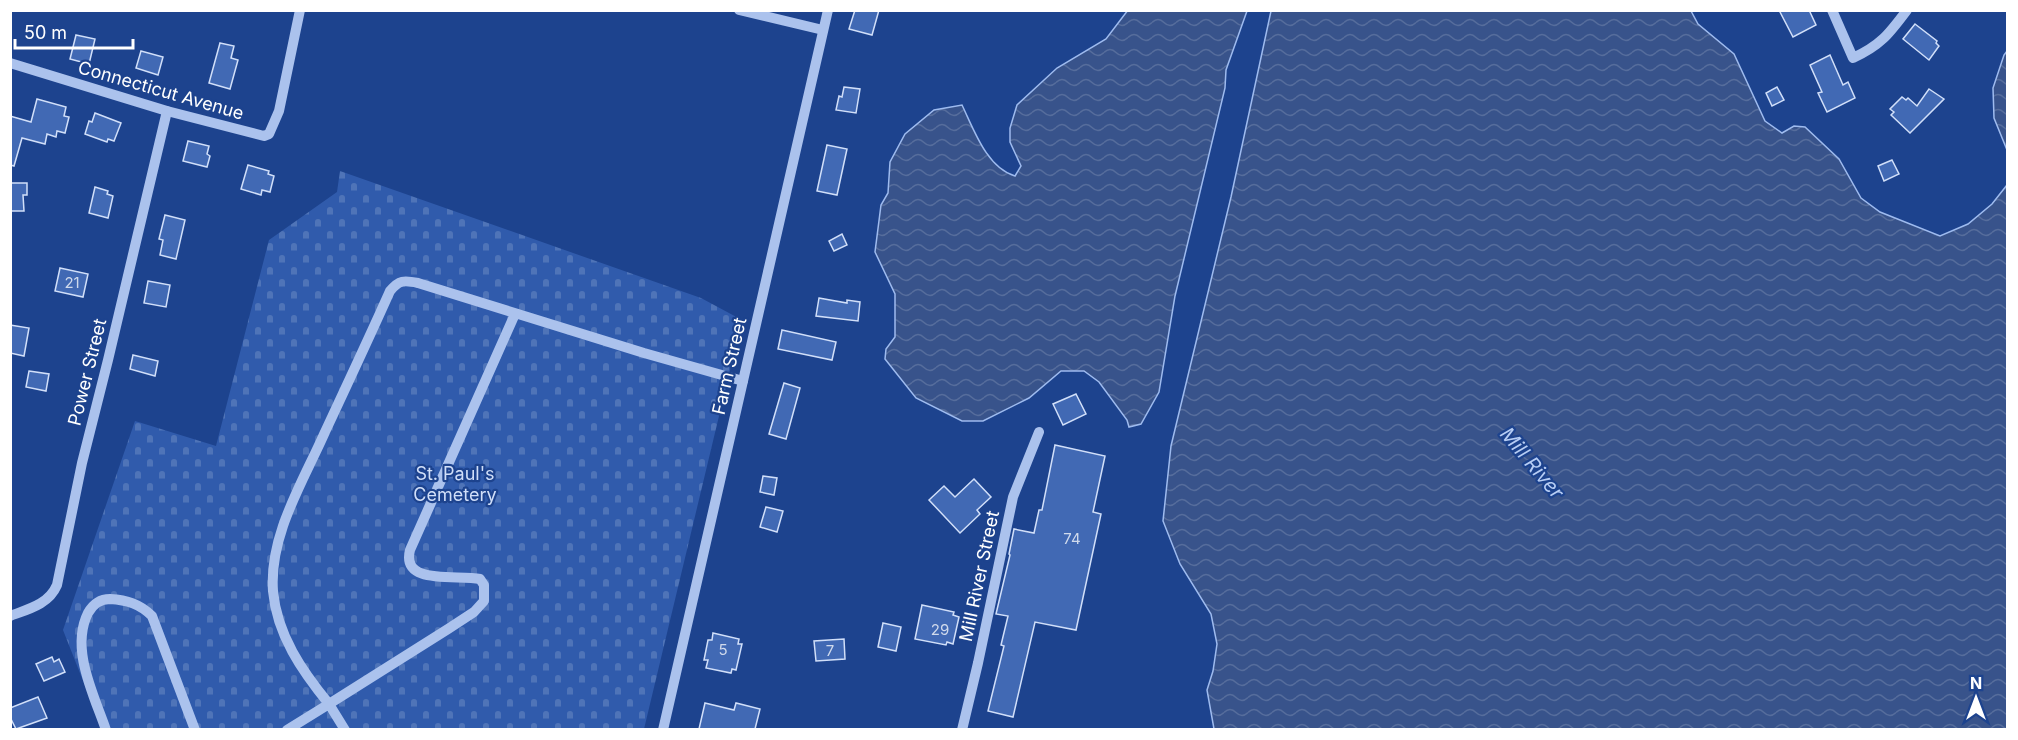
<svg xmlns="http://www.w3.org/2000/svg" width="2018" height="740" viewBox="0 0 2018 740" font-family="Inter,sans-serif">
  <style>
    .cemetery { fill: url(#cemetery-stones) }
    .water { fill: url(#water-waves); stroke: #9ebbef; stroke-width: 1.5 }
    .building { fill: #4169b4; stroke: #d1dff9; stroke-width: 1.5 }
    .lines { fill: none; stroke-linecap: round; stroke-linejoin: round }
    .minor { stroke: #abc2ed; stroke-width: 10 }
    .labels { text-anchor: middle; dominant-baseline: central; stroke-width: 4.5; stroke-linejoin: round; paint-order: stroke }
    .number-label { font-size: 15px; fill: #d0daec }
    .street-label { font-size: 18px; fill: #fff; stroke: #1d438e }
    .park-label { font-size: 18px; fill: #d1dff9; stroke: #1d438e }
    .water-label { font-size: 20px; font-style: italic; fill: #b7cdf4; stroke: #1d438e }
  </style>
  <defs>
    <pattern id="cemetery-stones" width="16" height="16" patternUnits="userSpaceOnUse" patternTransform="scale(1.5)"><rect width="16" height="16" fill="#305bac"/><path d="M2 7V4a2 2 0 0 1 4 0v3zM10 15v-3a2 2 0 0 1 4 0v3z" fill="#4f74b8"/></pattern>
    <pattern id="water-waves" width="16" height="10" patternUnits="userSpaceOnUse" patternTransform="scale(1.5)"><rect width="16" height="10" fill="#38538b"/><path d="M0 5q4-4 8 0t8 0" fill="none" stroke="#566d9c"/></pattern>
  </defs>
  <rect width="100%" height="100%" fill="#1d438e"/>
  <path class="cemetery" d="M 340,171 L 701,298 L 742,320 L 644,729 L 102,729 L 63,630 L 135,421 L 216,446 L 269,240 L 337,192 Z"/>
  <g class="water">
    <path d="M 1128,10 L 1247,11 L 1226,70 L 1225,88 L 1175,296 L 1159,392 L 1141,424 L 1129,427 L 1127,420 L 1099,382 L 1084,371 L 1061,371 L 1029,398 L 983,421 L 962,421 L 916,398 L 885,359 L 886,349 L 895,337 L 895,294 L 875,252 L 881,205 L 888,193 L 890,162 L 905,134 L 934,110 L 962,105 C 974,130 987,168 1015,176 L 1021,166 L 1010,142 L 1010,128 L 1017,105 L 1057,68 L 1106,39 Z"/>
    <path d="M 1271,11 L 1691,11 L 1698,24 L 1734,54 L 1765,121 L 1782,133 L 1794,126 L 1805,127 L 1839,159 L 1861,198 L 1880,212 L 1940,236 L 1968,224 L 1992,204 L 2007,185 L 2007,729 L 1214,729 L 1207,690 L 1213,671 L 1217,644 L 1211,614 L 1180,564 L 1163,521 L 1171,446 L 1231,197 Z"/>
    <path d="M 2007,51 L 2007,150 L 1994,118 L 1993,88 L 2004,55 Z"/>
  </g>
  <g class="building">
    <path d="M 855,10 L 879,10 L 872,35 L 849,29 Z"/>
    <path d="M 1779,10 L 1809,10 L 1816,25 L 1793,37 Z"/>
    <path d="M 1915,24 L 1937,41 L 1936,43 L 1939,46 L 1929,60 L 1903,39 Z"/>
    <path d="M 76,35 L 95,39 L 89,64 L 70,59 Z"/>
    <path d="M 220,43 L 234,46 L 231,58 L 238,60 L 230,89 L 209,83 Z"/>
    <path d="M 141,51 L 163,57 L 158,75 L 136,68 Z"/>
    <path d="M 1830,55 L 1843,85 L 1848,82 L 1855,98 L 1827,112 L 1818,93 L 1822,92 L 1810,65 Z"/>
    <path d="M 844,87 L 860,89 L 856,113 L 836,110 L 839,96 L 842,97 Z"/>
    <path d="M 1777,87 L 1784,100 L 1772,106 L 1766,93 Z"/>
    <path d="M 1929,89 L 1944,99 L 1910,133 L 1891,115 L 1894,112 L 1890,109 L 1902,97 L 1906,100 L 1908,98 L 1917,106 Z"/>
    <path d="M 37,99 L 66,107 L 64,116 L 69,117 L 65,133 L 57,131 L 56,137 L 47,134 L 45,144 L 22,138 L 14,166 L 10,165 L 10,116 L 31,122 Z"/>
    <path d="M 95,113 L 121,123 L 114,141 L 108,139 L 107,142 L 85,134 L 89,121 L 92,122 Z"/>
    <path d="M 188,141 L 209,146 L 207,154 L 210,156 L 207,167 L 183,161 Z"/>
    <path d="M 827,145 L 847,149 L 837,195 L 817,191 Z"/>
    <path d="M 1892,160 L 1899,174 L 1884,181 L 1878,166 Z"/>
    <path d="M 248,165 L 269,171 L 268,174 L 274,176 L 270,192 L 262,190 L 261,195 L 241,189 Z"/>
    <path d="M 10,183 L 27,183 L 27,195 L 23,195 L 24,211 L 10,211 Z"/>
    <path d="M 95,187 L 108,191 L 107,194 L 113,196 L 108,218 L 89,213 Z"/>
    <path d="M 165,215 L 185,220 L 176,259 L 160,255 L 163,240 L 159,239 Z"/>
    <path d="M 842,234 L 847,245 L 834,251 L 829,241 Z"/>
    <path d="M 60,268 L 88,274 L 83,297 L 55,291 Z"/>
    <path d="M 148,281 L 170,285 L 166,307 L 144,303 Z"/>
    <path d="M 819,298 L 847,303 L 847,300 L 860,302 L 858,321 L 816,316 Z"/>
    <path d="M 10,325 L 29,328 L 24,356 L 10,353 Z"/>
    <path d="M 782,330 L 836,342 L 832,360 L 778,349 Z"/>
    <path d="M 133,355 L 158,361 L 155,376 L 130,369 Z"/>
    <path d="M 29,371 L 49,374 L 46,391 L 26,387 Z"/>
    <path d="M 784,383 L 800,388 L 786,439 L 769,434 Z"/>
    <path d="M 1076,394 L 1086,414 L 1063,425 L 1053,404 Z"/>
    <path d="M 1055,445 L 1105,456 L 1093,512 L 1101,514 L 1076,630 L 1035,622 L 1013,717 L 988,711 L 1004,646 L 1001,645 L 1008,616 L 996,614 L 1010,555 L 1009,554 L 1014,529 L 1034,533 L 1039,510 L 1042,510 Z"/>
    <path d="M 763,476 L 777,478 L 774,495 L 760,492 Z"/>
    <path d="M 974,479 L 991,497 L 977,510 L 980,514 L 960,533 L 929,500 L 944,486 L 955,497 Z"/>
    <path d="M 766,507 L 783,511 L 777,532 L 760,527 Z"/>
    <path d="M 922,605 L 954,612 L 953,615 L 959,617 L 953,644 L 947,642 L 946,645 L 915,639 Z"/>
    <path d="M 883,623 L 901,627 L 896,651 L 878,647 Z"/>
    <path d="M 713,633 L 739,639 L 738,644 L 742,644 L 736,670 L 732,669 L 731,673 L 706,668 L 708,660 L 704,660 L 708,640 L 712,640 Z"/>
    <path d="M 844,639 L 845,659 L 816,661 L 814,641 Z"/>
    <path d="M 52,657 L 54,662 L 59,659 L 65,672 L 44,681 L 36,664 Z"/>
    <path d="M 38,697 L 47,718 L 16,729 L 10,717 L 10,708 Z"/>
    <path d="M 705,703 L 734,710 L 736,703 L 760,709 L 755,729 L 699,729 Z"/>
  </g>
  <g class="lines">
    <g class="minor">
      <path d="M 739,10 L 823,30"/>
      <path d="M 1832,10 L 1853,58 C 1881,45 1889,34 1907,10"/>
      <path d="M 10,63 L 167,111 L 264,136 L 269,134 L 279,111 L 300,10"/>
      <path d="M 515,314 L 410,550 C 401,586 458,574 480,579 L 484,585 L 484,601 L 474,612 L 448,629 L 329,704 C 302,671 277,635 273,591 C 269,535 303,482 325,432 C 347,385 369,338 390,291 C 399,280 404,280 418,283 L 644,353 L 743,381"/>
      <path d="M 10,616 C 29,609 49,604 57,585 L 82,463 L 108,360 L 167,111"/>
      <path d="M 106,730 C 94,695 70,649 88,613 C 93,604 100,599 110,599 C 127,600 140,604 152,616 L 195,730"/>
      <path d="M 287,730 L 329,704 L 345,730"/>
      <path d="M 663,730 L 828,10"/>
      <path d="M 962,730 L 978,663 L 1013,497 L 1039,432"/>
    </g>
  </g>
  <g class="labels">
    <g class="number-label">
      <text x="72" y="282">21</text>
      <text x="1072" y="538">74</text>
      <text x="940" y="629">29</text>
      <text x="723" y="649">5</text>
      <text x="830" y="650">7</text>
    </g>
    <g class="street-label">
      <text transform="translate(161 90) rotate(16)">Connecticut Avenue</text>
      <text transform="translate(729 366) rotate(-77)">Farm Street</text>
      <text transform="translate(87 372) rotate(-76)">Power Street</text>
      <text transform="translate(979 576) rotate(-78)">Mill River Street</text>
    </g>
    <g class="park-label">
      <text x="455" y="473">St. Paul's<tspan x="455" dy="21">Cemetery</tspan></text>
    </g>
    <g class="water-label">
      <text transform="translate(1532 463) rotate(50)">Mill River</text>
    </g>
  </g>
  <rect width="2018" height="740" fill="none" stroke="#ffffff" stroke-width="24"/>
  <g transform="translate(1976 698)" stroke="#1d438e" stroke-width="4.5" paint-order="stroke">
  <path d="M0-4.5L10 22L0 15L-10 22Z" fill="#ffffff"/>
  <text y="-9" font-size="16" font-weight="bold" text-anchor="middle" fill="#ffffff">N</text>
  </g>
  <path d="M15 39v9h118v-9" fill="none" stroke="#ffffff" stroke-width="3"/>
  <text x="24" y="39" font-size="18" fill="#ffffff" stroke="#1d438e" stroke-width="4.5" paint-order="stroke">50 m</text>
</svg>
